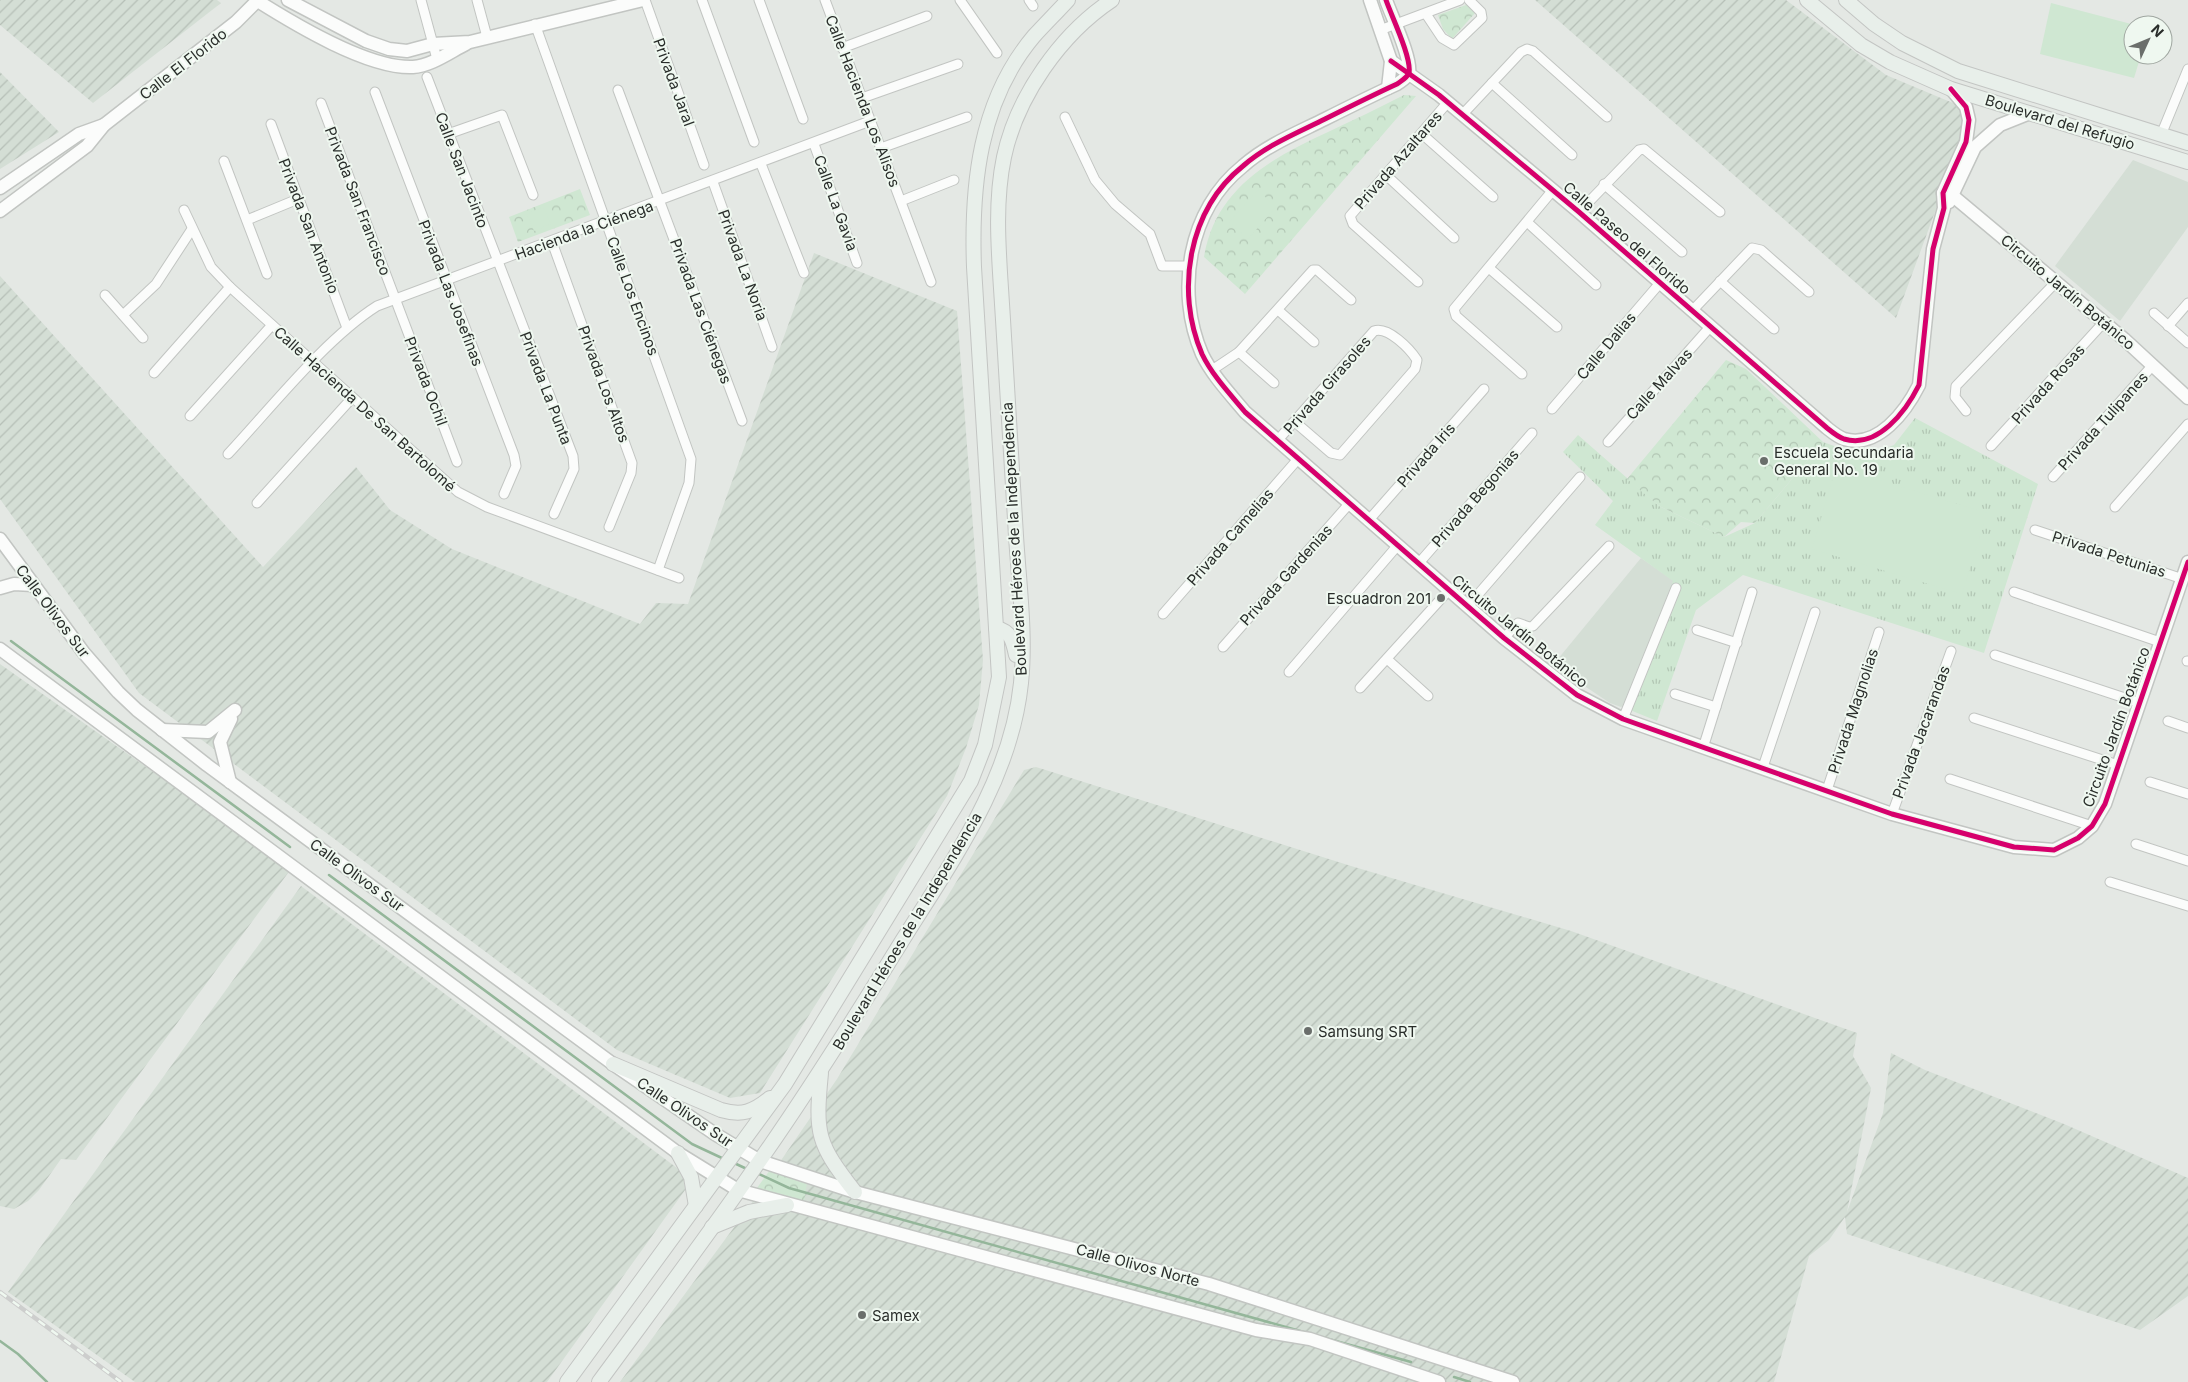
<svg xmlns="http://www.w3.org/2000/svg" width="2188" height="1382" viewBox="0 0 2188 1382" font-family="Inter,sans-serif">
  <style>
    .built { fill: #d4ded5 }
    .industrial { fill: url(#industrial-furrows) }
    .grass { fill: url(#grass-tufts) }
    .park { fill: url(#park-crowns) }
    .pitch { fill: #cfe7d2 }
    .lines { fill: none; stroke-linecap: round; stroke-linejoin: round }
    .stream { stroke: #94b69a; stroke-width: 2.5 }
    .street-casing { stroke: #c2c5c2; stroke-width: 11 }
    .secondary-casing { stroke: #c2c5c2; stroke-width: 15 }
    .primary-casing { stroke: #c3c5c3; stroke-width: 16 }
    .street { stroke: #fbfcfb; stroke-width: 9 }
    .secondary { stroke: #fbfcfb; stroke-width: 12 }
    .primary { stroke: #e8efea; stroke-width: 14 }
    .rail-casing { stroke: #cdcecd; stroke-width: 4.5 }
    .rail { stroke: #eff8f0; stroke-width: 2.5; stroke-dasharray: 8; stroke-linecap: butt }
    .cycleway-casing { stroke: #eff8f0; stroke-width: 8 }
    .cycleway { stroke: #d6006c; stroke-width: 5 }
    .poi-dot { fill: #6a6e6b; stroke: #eff8f0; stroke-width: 2 }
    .labels { text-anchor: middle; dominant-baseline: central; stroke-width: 4; stroke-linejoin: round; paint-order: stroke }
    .street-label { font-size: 15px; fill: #292d2a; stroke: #eff8f0 }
    .poi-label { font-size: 15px; fill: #292d2a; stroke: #eff8f0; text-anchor: start }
  </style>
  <defs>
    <pattern id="industrial-furrows" width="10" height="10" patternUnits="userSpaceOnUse" patternTransform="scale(1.25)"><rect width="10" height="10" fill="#d4ded5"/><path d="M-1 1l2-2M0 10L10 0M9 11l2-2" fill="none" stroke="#b6bfb7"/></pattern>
    <pattern id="grass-tufts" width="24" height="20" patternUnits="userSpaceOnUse" patternTransform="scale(1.25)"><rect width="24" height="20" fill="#cfe7d2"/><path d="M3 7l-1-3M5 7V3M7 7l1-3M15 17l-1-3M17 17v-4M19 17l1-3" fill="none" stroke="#b2c6b4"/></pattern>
    <pattern id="park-crowns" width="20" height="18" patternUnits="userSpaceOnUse" patternTransform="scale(1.25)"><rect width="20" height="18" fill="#cfe7d2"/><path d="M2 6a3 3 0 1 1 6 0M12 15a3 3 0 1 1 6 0" fill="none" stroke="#b2c6b4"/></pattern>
  </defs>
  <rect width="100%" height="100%" fill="#e4e8e4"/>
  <g class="built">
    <path d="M 2133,160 L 2188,182 L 2188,227 L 2120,321 L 2055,266 Z"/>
    <path d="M 1641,558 L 1674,581 L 1626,704 L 1621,707 L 1610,703 L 1553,665 Z"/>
  </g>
  <g class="industrial">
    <path d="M 0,0 L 217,0 L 221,3 L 93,103 L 0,25 Z"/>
    <path d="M 1535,0 L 1786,0 L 1886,75 L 1972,111 L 1896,318 Z"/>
    <path d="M 0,72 L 59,132 L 0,169 Z"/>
    <path d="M 814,253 L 957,311 L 983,660 L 979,705 L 966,748 L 947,796 L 760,1093 L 730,1098 L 617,1050 L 139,693 L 0,499 L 0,276 L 263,567 L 356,467 L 390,510 L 452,549 L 640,624 L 656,603 L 688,604 Z"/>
    <path d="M 0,664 L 291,869 L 76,1160 L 61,1159 L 39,1190 L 28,1201 L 14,1209 L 0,1206 Z"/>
    <path d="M 1036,767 L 1351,866 L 1571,931 L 1857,1033 L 1853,1056 L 1871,1088 L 1847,1212 L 1883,1113 L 1891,1053 L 1925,1070 L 2064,1124 L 2188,1178 L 2188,1296 L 2140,1330 L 1847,1234 L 1845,1217 L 1829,1240 L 1809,1256 L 1774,1382 L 620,1382 L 749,1207 L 837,1079 L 1024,770 Z"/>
    <path d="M 301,886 L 685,1174 L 688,1186 L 547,1382 L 135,1382 L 8,1292 Z"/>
  </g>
  <path class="grass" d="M 1915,418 L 2038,484 L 1984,653 L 1743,575 L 1696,610 L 1657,721 L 1630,710 L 1673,581 L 1595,525 L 1613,501 L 1563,452 L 1578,435 L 1659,506 L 1724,537 L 1755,523 L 1823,442 L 1865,457 L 1894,445 Z"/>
  <g class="park">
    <path d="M 1466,5 L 1470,6 L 1475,13 L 1452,39 L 1443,29 L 1438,15 Z"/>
    <path d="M 1404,95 L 1416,96 L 1245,294 L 1204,257 C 1215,189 1271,158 1328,132 C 1353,120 1379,108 1404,95 Z"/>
    <path d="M 580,189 L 590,215 L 518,242 L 509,217 Z"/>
    <path d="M 1726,360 L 1746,369 L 1823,442 L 1755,523 L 1741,522 L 1724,537 L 1659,506 L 1627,479 Z"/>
    <path d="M 770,1170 L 807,1183 L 804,1203 L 757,1188 Z"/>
  </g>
  <g class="pitch">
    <path d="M 2051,3 L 2135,25 L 2133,25 L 2133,55 L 2141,55 L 2134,78 L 2040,54 Z"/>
    <path d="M 1258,190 L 1276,207 L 1248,239 L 1229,222 Z"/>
    <path d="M 543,207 L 551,224 L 534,231 L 527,214 Z"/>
    <path d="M 1836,467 L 1987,513 L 1962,594 L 1812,549 Z"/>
  </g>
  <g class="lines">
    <g class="stream">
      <path d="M 11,641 L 290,847"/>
      <path d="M 329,875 L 692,1144 L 724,1159"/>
      <path d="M 734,1163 L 747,1169"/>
      <path d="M 757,1173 L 789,1188 L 1411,1362"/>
      <path d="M 0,1341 L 18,1354 L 47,1382"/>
      <path d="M 1454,1377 L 1470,1382"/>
    </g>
    <defs>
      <g id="street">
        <path d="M 421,0 L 437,59"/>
        <path d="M 477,0 L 487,37"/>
        <path d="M 645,0 L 704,165"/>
        <path d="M 702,0 L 754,142"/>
        <path d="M 759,0 L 803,119"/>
        <path d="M 825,0 L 931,282"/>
        <path d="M 960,0 L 997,53"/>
        <path d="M 1029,0 L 1033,6"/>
        <path d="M 1426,14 L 1442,38 L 1454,45 L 1482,18 L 1481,12 L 1469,0"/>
        <path d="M 535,24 L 691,459 L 689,483 L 658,570"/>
        <path d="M 1380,30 L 1460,0"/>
        <path d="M 842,48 L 927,16"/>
        <path d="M 427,77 L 573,456 L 574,469 L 554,514"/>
        <path d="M 1492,83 L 1572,155"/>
        <path d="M 618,90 L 742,421"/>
        <path d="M 375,92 L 514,455 L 516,466 L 504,494"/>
        <path d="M 862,98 L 958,64"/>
        <path d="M 321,103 L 457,462"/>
        <path d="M 1462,115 L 1521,52 L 1527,49 L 1533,51 L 1607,117"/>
        <path d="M 1065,117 L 1095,180 L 1115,204 L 1150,234 L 1162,266 L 1189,266"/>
        <path d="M 271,124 L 347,328"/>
        <path d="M 448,134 L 502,115 L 533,195"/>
        <path d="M 1422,134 L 1493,197"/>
        <path d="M 2161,135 L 2188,69"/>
        <path d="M 814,144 L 857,263"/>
        <path d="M 881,148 L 967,117"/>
        <path d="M 224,161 L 267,274"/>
        <path d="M 761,164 L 804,273"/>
        <path d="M 1386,175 L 1454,238"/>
        <path d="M 713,182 L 772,347"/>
        <path d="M 1604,184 L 1682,252"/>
        <path d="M 901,201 L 954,180"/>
        <path d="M 184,210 L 211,267 L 230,287 L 458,492 L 487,507 L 679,578"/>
        <path d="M 1579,212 L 1639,150 L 1644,149 L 1720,212"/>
        <path d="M 247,220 L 298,199"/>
        <path d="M 1527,222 L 1596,285"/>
        <path d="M 552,242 L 632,463 L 631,473 L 609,527"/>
        <path d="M 1489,268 L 1557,327"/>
        <path d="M 1720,281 L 1774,329"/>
        <path d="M 1418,282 L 1353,224 L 1350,216 L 1448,102"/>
        <path d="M 105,295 L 143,338"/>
        <path d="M 1278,310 L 1314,342"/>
        <path d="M 1692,311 L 1752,248 L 1761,250 L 1809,292"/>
        <path d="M 2154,313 L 2188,343"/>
        <path d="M 123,315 L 156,284 L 192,229"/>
        <path d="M 2168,326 L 2188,303"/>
        <path d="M 1239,352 L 1274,383"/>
        <path d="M 1212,370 L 1239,352 L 1313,270 L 1317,270 L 1351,300"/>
        <path d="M 154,373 L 230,287"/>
        <path d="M 1522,374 L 1456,316 L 1454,309 L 1553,190"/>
        <path d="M 1552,409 L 1660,283"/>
        <path d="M 1966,411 L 1955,397 L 1956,386 L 2057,281"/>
        <path d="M 190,416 L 272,325"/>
        <path d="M 1277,441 L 1374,331 C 1388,326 1410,349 1417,360 L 1415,369 L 1340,455 L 1331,453 L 1295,422"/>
        <path d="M 1608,442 L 1710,327"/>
        <path d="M 1991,446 L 2104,322"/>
        <path d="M 228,454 C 271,408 325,339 377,306 L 870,121"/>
        <path d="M 2053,477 L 2153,365"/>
        <path d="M 257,503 L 352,398"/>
        <path d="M 2115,507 L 2188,424"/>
        <path d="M 1368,521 L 1484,389"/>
        <path d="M 2035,530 L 2183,579"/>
        <path d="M 1419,563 L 1532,433"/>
        <path d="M 2014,592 L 2160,642"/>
        <path d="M 1468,606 L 1580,477"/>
        <path d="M 1163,614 L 1298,459"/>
        <path d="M 1697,630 L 1737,643"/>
        <path d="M 1504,638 L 1518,623 L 1529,627 L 1533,626 L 1609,546"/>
        <path d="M 1223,647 L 1349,504"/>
        <path d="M 1995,655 L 2140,703"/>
        <path d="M 1387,659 L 1428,696"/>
        <path d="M 2187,661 L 2188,661"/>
        <path d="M 1289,672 L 1398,545"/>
        <path d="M 1360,688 L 1449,590"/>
        <path d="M 1675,694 L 1716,707"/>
        <path d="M 1974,718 L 2118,765"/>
        <path d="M 1623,719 L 1676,588"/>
        <path d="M 2168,721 L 2188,728"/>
        <path d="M 1703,748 L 1752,592"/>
        <path d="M 1763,767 L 1815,612"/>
        <path d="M 1950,779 L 2092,826"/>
        <path d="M 2150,782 L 2188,794"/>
        <path d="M 1827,790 L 1879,632"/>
        <path d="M 1892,814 L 1951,651"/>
        <path d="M 2136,844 L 2188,861"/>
        <path d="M 2110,882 L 2188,906"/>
      </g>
      <g id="secondary">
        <path d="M 256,0 C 294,24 368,69 413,67 C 431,66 450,52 466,44"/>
        <path d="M 288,0 L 366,41 L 389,49 L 407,51 L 433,44 L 470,42 L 643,0"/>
        <path d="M 1370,0 L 1391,61 L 1388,88"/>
        <path d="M 1386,0 C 1391,15 1412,58 1409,73 C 1407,78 1401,81 1397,84 C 1373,95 1349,107 1325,119 C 1297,133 1267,145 1243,166 C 1188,210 1175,291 1202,354 C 1212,375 1230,394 1245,412 L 1504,638 L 1577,695 L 1623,719 L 1892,814 L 2014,847 L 2054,850 L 2078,838 L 2092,826 L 2105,804 L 2188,562"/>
        <path d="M 1391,61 L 1439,95 L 1579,212 L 1827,428 C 1832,432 1838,437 1844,439 C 1878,449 1906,411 1919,385 L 1933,249 L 1944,208 L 1943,193 L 1966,142 L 1969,120 L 1966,107 L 1951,89"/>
        <path d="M 0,188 L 79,134 L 104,125"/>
        <path d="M 1943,193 L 1953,196 L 2124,339 L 2188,398"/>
        <path d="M 1949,202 L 1975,147 L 2000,125 L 2030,113"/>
        <path d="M 0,211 L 87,146 L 104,125 L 236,22 L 258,0"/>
        <path d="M 0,539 L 84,653 L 118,692 L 137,710 L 207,765 L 613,1064 L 715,1134 L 760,1161 L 855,1192 L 1209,1284 L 1513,1382"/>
        <path d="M 0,588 L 14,584 L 33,585"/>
        <path d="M 0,649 L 678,1153 L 738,1190 L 1256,1330 L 1310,1339 L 1439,1382"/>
        <path d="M 162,730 L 208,732 L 235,710"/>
        <path d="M 230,782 L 220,742 L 231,719"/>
      </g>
      <g id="primary">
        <path d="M 1807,0 L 1861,45 L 1890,62 L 1951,89 L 2188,162"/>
        <path d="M 1846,0 L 1874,24 L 1902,43 L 1958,71 L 2188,143"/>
        <path d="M 996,628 C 1011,631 1013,641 1016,655"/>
        <path d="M 613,1064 L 721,1110 C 742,1116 753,1112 770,1098"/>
        <path d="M 821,1073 C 815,1135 817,1143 855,1192"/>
        <path d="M 678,1153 L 691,1177 L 696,1206"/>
        <path d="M 712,1227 L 749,1212 L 787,1205"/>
        <path d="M 567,1382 L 785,1084 L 971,781 L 985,745 L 999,677 L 974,267 C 971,186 979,101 1034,36 C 1045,24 1057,12 1068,0"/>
        <path d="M 599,1382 C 654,1307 710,1233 763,1156 C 812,1086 857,1014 902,941 C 952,861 1011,780 1021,683 C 1026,635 1019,584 1016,536 C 1011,458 1007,381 1002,304 C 999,255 994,205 1004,157 C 1017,96 1061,34 1112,0"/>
      </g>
    </defs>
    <use href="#street" class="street-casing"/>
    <use href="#secondary" class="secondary-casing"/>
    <use href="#primary" class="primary-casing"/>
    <use href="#street" class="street"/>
    <use href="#secondary" class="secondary"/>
    <use href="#primary" class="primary"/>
    <defs>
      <path id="rail" d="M 0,1292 L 121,1382"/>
    </defs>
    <use href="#rail" class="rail-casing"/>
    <use href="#rail" class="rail"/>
    <defs>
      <g id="cycleway">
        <path d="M 1386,0 C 1391,15 1412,58 1409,73 C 1407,78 1401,81 1397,84 C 1373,95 1349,107 1325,119 C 1297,133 1267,145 1243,166 C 1188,210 1175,291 1202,354 C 1212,375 1230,394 1245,412 L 1504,638 L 1577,695 L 1623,719 L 1892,814 L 2014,847 L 2054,850 L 2078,838 L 2092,826 L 2105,804 L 2188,562"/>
        <path d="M 1391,61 L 1439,95 L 1579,212 L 1827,428 C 1832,432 1838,437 1844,439 C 1878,449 1906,411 1919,385 L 1933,249 L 1944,208 L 1943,193 L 1966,142 L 1969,120 L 1966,107 L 1951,89"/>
      </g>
    </defs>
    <use href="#cycleway" class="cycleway-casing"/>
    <use href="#cycleway" class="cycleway"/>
  </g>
  <g class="poi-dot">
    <circle cx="1764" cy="461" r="5"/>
    <circle cx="1441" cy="598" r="5"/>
    <circle cx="1308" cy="1031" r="5"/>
    <circle cx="862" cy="1315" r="5"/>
  </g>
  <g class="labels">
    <g class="street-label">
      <text transform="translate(183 64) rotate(-38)">Calle El Florido</text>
      <text transform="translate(674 82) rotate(70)">Privada Jaral</text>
      <text transform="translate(863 101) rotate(69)">Calle Hacienda Los Alisos</text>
      <text transform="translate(2060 122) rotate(17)">Boulevard del Refugio</text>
      <text transform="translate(1398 160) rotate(-49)">Privada Azaltares</text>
      <text transform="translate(462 170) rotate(69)">Calle San Jacinto</text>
      <text transform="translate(358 201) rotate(69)">Privada San Francisco</text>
      <text transform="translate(836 203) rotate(70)">Calle La Gavia</text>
      <text transform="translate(309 226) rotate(69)">Privada San Antonio</text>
      <text transform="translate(584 230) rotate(-20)">Hacienda la Ciénega</text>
      <text transform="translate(1627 238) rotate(41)">Calle Paseo del Florido</text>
      <text transform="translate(743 265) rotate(70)">Privada La Noria</text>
      <text transform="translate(2068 292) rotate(40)">Circuito Jardín Botánico</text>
      <text transform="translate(451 293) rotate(69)">Privada Las Josefinas</text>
      <text transform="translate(633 296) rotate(70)">Calle Los Encinos</text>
      <text transform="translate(701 311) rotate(70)">Privada Las Ciénegas</text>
      <text transform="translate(1606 346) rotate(-50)">Calle Dalias</text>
      <text transform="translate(426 381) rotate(69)">Privada Ochil</text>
      <text transform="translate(604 384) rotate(70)">Privada Los Altos</text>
      <text transform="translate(1659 384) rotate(-48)">Calle Malvas</text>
      <text transform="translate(2048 384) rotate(-48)">Privada Rosas</text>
      <text transform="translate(1327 385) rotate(-49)">Privada Girasoles</text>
      <text transform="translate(546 388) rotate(69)">Privada La Punta</text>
      <text transform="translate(365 409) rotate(42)">Calle Hacienda De San Bartolomé</text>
      <text transform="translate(2103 421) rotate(-48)">Privada Tulipanes</text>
      <text transform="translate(1426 455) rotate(-49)">Privada Iris</text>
      <text transform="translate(1475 498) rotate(-49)">Privada Begonias</text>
      <text transform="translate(1230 537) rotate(-49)">Privada Camelias</text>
      <text transform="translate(1014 539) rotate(-93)">Boulevard Héroes de la Independencia</text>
      <text transform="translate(2109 554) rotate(18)">Privada Petunias</text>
      <text transform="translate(1286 575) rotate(-48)">Privada Gardenias</text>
      <text transform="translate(53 611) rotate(53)">Calle Olivos Sur</text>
      <text transform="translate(1520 631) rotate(39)">Circuito Jardín Botánico</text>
      <text transform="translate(1853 711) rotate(-72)">Privada Magnolias</text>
      <text transform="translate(2116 727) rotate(-70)">Circuito Jardín Botánico</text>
      <text transform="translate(1921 732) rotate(-70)">Privada Jacarandas</text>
      <text transform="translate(357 875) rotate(36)">Calle Olivos Sur</text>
      <text transform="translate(907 931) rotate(-59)">Boulevard Héroes de la Independencia</text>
      <text transform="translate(685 1112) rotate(34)">Calle Olivos Sur</text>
      <text transform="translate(1138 1265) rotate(15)">Calle Olivos Norte</text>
    </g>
    <g class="poi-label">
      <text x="1774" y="452">Escuela Secundaria<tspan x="1774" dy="17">General No. 19</tspan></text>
      <text x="1431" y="598" text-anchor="end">Escuadron 201</text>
      <text x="1318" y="1031">Samsung SRT</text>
      <text x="872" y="1315">Samex</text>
    </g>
  </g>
  <g transform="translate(2148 40) rotate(46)"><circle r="24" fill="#eff8f0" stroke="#a0a7a1"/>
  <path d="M0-4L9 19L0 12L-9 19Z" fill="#6a6e6b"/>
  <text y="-8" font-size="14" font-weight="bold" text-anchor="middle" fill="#292d2a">N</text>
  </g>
</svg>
